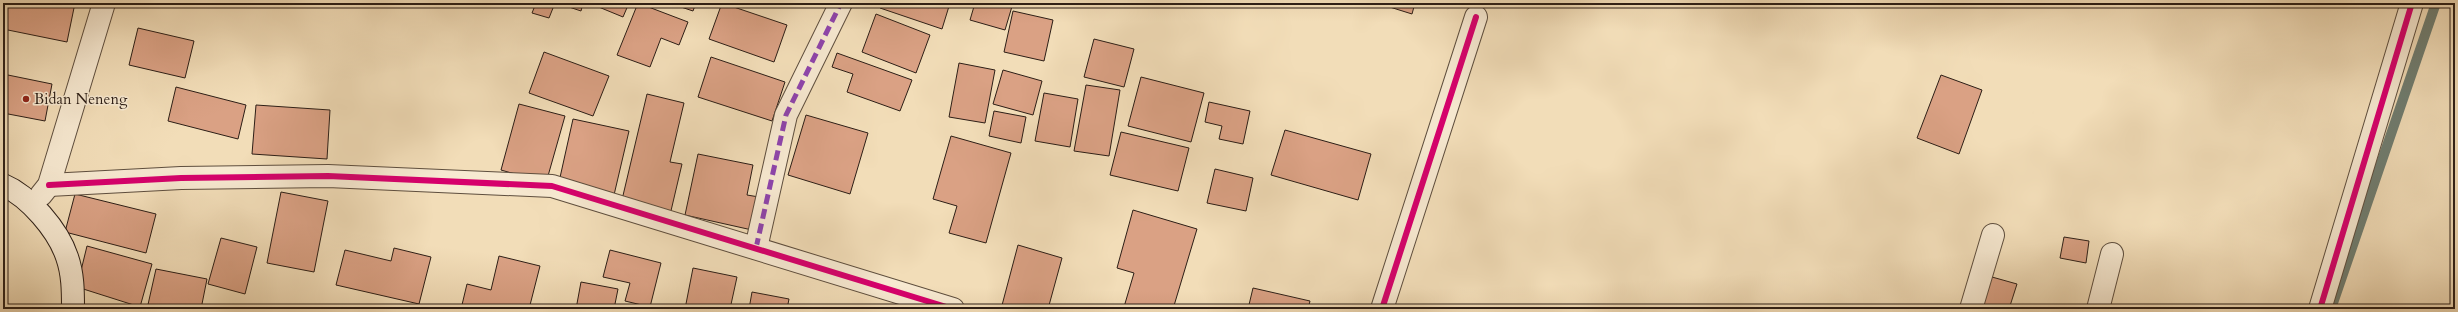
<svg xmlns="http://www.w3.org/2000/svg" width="2458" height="312" viewBox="0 0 2458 312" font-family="Cardo,serif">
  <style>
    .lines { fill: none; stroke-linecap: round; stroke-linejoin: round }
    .stream { stroke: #6f7d71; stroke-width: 10 }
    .building { fill: #daa184; stroke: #2c1e16 }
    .street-casing { stroke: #5e4e3e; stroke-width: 24 }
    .secondary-casing { stroke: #2c1e16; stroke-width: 24 }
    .street { stroke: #f7e9d1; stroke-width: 22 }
    .secondary { stroke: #f7e9d1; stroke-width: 22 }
    .quiet { stroke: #8e44ad; stroke-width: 5; stroke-dasharray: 10 5; stroke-linecap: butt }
    .cycleway-casing { stroke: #f7e9d1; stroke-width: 8 }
    .cycleway { stroke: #d6006c; stroke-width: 6 }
    .poi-dot { fill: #8f2418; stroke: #f7e9d1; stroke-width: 1.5 }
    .labels { text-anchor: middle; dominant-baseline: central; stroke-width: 3; stroke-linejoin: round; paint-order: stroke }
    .poi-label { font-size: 15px; fill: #2c1e16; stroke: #f7e9d1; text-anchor: start }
  </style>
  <rect width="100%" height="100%" fill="#f2ddb8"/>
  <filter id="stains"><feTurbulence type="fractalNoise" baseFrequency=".005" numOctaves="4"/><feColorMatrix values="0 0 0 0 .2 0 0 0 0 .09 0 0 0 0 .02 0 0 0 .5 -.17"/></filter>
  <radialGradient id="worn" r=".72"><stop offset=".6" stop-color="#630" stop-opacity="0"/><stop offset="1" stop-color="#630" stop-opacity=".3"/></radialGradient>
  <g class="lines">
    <path class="stream" d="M 2331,309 L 2436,3"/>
  </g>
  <g class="building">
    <path d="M 3,3 L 75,3 L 67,42 L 3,29 Z"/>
    <path d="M 536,3 L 555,3 L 549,18 L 532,13 Z"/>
    <path d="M 557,3 L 583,3 L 581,11 Z"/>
    <path d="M 589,3 L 629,3 L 623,17 Z"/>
    <path d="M 638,3 L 688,22 L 679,45 L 661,38 L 650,67 L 617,55 Z"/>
    <path d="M 669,3 L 696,3 L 693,11 Z"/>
    <path d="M 722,3 L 787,25 L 774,62 L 709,39 Z"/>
    <path d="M 882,3 L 950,3 L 942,29 L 880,8 Z"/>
    <path d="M 975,3 L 1013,3 L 1005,30 L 970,20 Z"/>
    <path d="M 1377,3 L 1415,3 L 1412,14 Z"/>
    <path d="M 1013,11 L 1053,20 L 1044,61 L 1004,52 Z"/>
    <path d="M 876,14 L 930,35 L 916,73 L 862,52 Z"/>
    <path d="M 138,28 L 194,41 L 185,78 L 129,65 Z"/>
    <path d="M 1094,39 L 1134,49 L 1124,87 L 1084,77 Z"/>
    <path d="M 544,52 L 609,76 L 593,116 L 529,93 Z"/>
    <path d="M 837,53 L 912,80 L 900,111 L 847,92 L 853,74 L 832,67 Z"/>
    <path d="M 711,57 L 785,82 L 772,121 L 698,97 Z"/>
    <path d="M 959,63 L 995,70 L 985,123 L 949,117 Z"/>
    <path d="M 1003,70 L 1042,81 L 1033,115 L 993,104 Z"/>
    <path d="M 3,74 L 52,84 L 45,121 L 3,113 Z"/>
    <path d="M 1941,75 L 1982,90 L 1959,154 L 1917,138 Z"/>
    <path d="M 1141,77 L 1204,93 L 1191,142 L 1128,126 Z"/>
    <path d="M 1086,85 L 1120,90 L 1109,156 L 1074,151 Z"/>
    <path d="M 176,87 L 246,105 L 238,139 L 168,121 Z"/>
    <path d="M 1044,93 L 1078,99 L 1070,147 L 1035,141 Z"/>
    <path d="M 647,94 L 684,103 L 670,162 L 682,164 L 670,215 L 621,204 Z"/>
    <path d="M 1209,102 L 1250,111 L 1243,144 L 1219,139 L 1222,126 L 1205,122 Z"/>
    <path d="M 519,104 L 565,116 L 546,183 L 501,170 Z"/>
    <path d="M 256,105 L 330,110 L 327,159 L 252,154 Z"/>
    <path d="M 994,111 L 1026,117 L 1021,143 L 989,136 Z"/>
    <path d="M 806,115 L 868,133 L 850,194 L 788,175 Z"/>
    <path d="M 573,119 L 629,131 L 614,195 L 559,182 Z"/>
    <path d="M 1285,130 L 1371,154 L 1358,200 L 1271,175 Z"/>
    <path d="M 1121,132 L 1189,148 L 1178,191 L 1110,175 Z"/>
    <path d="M 951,136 L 1011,153 L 986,243 L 949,233 L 957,206 L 933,199 Z"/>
    <path d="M 698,154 L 753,165 L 747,195 L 759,197 L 752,230 L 685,215 Z"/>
    <path d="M 1215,169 L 1253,178 L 1246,211 L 1207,203 Z"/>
    <path d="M 281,192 L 328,201 L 314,272 L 267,263 Z"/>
    <path d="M 75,194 L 156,214 L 146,253 L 65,232 Z"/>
    <path d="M 1133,210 L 1197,229 L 1173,309 L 1124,307 L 1134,273 L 1117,268 Z"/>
    <path d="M 2064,237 L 2089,241 L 2086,263 L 2060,258 Z"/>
    <path d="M 221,238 L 257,247 L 245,294 L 208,284 Z"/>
    <path d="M 1018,245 L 1062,258 L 1048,309 L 1001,309 Z"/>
    <path d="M 87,246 L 152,264 L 140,307 L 77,287 Z"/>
    <path d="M 394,248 L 431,257 L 419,304 L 336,285 L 345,250 L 391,261 Z"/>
    <path d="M 610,250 L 661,263 L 650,307 L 625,301 L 630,283 L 603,277 Z"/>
    <path d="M 499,256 L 540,266 L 529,309 L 461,309 L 467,284 L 491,290 Z"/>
    <path d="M 693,268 L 737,277 L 730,309 L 685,309 Z"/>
    <path d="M 156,269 L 207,279 L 201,309 L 147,309 Z"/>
    <path d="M 1992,277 L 2017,284 L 2009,309 L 1981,309 Z"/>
    <path d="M 581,282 L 618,289 L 614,309 L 576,309 Z"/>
    <path d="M 1253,288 L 1310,301 L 1308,309 L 1248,309 Z"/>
    <path d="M 752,292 L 789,299 L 787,309 L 749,309 Z"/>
  </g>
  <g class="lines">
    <defs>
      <g id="street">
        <path d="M 49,185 L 181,178 L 328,176 L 552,186 L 953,309"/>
        <path d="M 41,195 L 49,185 L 104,3"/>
        <path d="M 756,248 L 786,115 L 841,3"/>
        <path d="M 1382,309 L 1476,17"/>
        <path d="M 1971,309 L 1993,235"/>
        <path d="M 2098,309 L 2112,254"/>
        <path d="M 2320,309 L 2412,3"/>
      </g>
      <path id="secondary" d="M 3,185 C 29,196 58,230 67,257 C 73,274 73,291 73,309"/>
    </defs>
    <use href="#street" class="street-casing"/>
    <use href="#secondary" class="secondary-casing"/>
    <use href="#street" class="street"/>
    <use href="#secondary" class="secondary"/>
    <path class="quiet" d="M 756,248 L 786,115 L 841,3"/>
    <defs>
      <g id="cycleway">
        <path d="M 49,185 L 181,178 L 328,176 L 552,186 L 953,309"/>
        <path d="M 1382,309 L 1476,17"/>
        <path d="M 2320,309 L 2412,3"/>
      </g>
    </defs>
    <use href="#cycleway" class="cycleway-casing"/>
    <use href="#cycleway" class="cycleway"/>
  </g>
  <circle class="poi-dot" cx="26" cy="99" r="4"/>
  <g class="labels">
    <g class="poi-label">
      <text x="34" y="99">Bidan Neneng</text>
    </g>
  </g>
  <rect width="2458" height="312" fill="none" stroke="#f2ddb8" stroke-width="16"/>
  <rect x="4" y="4" width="2450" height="304" fill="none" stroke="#2c1e16" stroke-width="2"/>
  <rect x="8" y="8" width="2442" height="296" fill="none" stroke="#2c1e16"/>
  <rect width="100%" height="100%" filter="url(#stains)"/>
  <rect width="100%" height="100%" fill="url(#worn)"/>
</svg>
